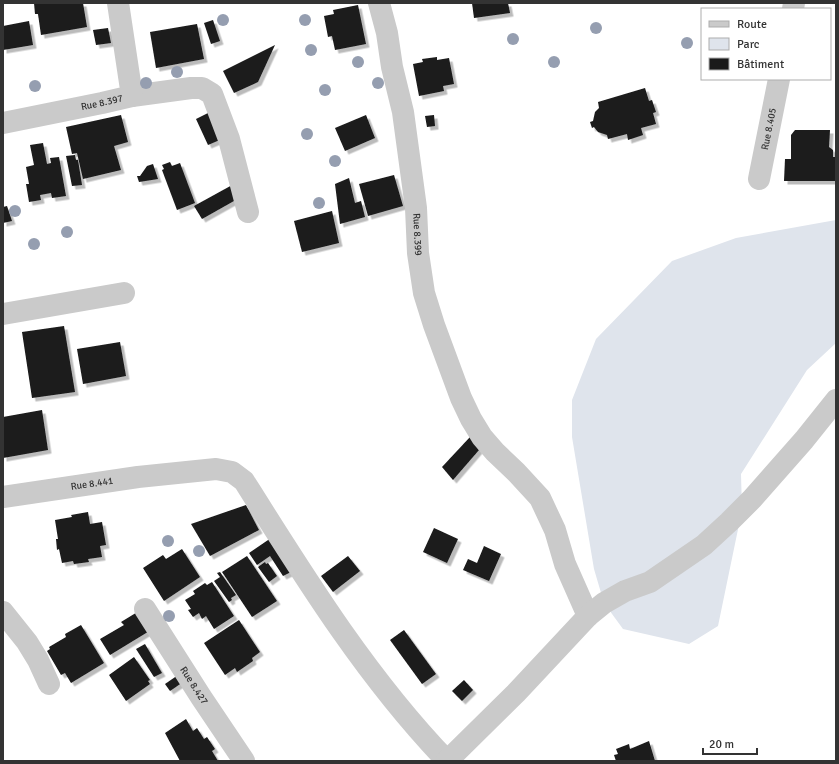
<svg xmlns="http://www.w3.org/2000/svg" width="839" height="764" viewBox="0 0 839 764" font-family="Signika,sans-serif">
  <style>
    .green { fill: #dfe4ec }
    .building { fill: #1a1a1a; filter: url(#shadow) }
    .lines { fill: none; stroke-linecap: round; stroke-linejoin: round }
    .minor { stroke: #cacaca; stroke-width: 22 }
    .tree { fill: #959eb0 }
    .labels { text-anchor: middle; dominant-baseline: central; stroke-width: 4; stroke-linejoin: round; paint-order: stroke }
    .street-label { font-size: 10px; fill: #333; stroke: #fff }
  </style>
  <defs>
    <filter id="shadow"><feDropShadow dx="3.5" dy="3.5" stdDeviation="0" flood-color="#0004"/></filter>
  </defs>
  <rect width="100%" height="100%" fill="#fff"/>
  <path class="green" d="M 836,220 L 836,343 L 807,370 L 741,474 L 742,510 L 718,626 L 689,644 L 623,629 L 604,603 L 594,569 L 572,437 L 572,400 L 596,339 L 672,261 L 736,238 Z"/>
  <g class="building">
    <path d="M 34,3 L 83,3 L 87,27 L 41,35 L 38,14 L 35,14 Z"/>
    <path d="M 472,3 L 508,3 L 510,13 L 474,18 Z"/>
    <path d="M 358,5 L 366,44 L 335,50 L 332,36 L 328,37 L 324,16 L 334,14 L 333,10 Z"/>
    <path d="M 213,20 L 220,41 L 211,44 L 204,23 Z"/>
    <path d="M 29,21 L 33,45 L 3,50 L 3,26 Z"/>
    <path d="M 197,24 L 204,59 L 156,68 L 150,32 Z"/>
    <path d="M 108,28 L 111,43 L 96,45 L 93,30 Z"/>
    <path d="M 275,45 L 258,82 L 234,93 L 223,71 Z"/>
    <path d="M 437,57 L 437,60 L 449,58 L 454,84 L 443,86 L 444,91 L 419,96 L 413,64 L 423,62 L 422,59 Z"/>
    <path d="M 645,88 L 649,101 L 652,100 L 656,112 L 653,113 L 656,124 L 641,128 L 643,135 L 628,140 L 627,134 L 608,139 L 607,135 L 598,132 L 594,127 L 592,128 L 590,122 L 593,121 L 595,112 L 599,108 L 598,102 Z"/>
    <path d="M 214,110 L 222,139 L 208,145 L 196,119 Z"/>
    <path d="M 121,115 L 128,142 L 114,146 L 121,170 L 83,179 L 77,153 L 72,154 L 66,127 Z"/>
    <path d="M 366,115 L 375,138 L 345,151 L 335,128 Z"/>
    <path d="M 434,115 L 435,126 L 427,127 L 425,116 Z"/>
    <path d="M 795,130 L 830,130 L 829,147 L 833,150 L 833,157 L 836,157 L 836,181 L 784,181 L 785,159 L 791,159 L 791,135 Z"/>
    <path d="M 43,143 L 47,164 L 51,163 L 50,158 L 59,157 L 66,196 L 52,198 L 51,193 L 40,195 L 41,200 L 29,202 L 26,184 L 29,184 L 26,167 L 34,165 L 30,145 Z"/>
    <path d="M 75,155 L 76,160 L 78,160 L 82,185 L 72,186 L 66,156 Z"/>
    <path d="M 170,162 L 172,166 L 180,163 L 195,203 L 177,210 L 162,170 L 164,169 L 162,165 Z"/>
    <path d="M 153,164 L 158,179 L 139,182 L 137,176 L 140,176 L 147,166 Z"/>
    <path d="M 394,175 L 403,206 L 368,216 L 359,184 Z"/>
    <path d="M 349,178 L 355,203 L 361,201 L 365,217 L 340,224 L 335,184 Z"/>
    <path d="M 234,184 L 241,197 L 202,219 L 194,206 Z"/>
    <path d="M 7,206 L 12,221 L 3,223 L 3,207 Z"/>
    <path d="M 332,211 L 339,243 L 302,252 L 294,221 Z"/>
    <path d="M 64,326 L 75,392 L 32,398 L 22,332 Z"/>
    <path d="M 120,342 L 126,376 L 83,384 L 77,349 Z"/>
    <path d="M 42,410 L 48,450 L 3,458 L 3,417 Z"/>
    <path d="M 470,437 L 479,450 L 453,480 L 442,467 Z"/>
    <path d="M 246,505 L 259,530 L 210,556 L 191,524 Z"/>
    <path d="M 88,512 L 90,524 L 102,522 L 106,545 L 100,546 L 102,557 L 88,559 L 89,562 L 74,564 L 73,561 L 62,563 L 59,549 L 57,550 L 56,539 L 58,539 L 55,520 L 72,517 L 71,515 Z"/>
    <path d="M 434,528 L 458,539 L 447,563 L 423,552 Z"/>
    <path d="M 271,538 L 291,572 L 283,576 L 270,556 L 257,565 L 249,553 Z"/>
    <path d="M 484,546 L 501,554 L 489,581 L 463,570 L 468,559 L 477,563 Z"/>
    <path d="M 182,549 L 200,577 L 164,601 L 143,568 L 163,555 L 166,559 Z"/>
    <path d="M 247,556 L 277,601 L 252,617 L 222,572 Z"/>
    <path d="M 348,556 L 360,571 L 333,592 L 321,576 Z"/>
    <path d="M 265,562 L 266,564 L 268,563 L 277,576 L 269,582 L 258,567 Z"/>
    <path d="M 220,572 L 236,595 L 231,598 L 232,600 L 229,602 L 214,581 L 220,577 L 217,573 Z"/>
    <path d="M 212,582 L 234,616 L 214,629 L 206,616 L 202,619 L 199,613 L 193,617 L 188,610 L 191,609 L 185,600 L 195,594 L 193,591 L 205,583 L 207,585 Z"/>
    <path d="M 139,611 L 151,630 L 110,655 L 100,639 L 124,625 L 121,622 Z"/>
    <path d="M 239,620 L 260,652 L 252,658 L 253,661 L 237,672 L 235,668 L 225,675 L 204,643 Z"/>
    <path d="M 81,625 L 104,663 L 71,683 L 65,673 L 61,675 L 47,651 L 50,649 L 49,647 L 66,637 L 65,634 Z"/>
    <path d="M 404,630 L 436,674 L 422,684 L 390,640 Z"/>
    <path d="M 145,644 L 162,673 L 154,677 L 136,649 Z"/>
    <path d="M 134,657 L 150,680 L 148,681 L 150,684 L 126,701 L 109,675 Z"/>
    <path d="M 181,673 L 186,680 L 170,691 L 165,684 Z"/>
    <path d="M 464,680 L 473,690 L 462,701 L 452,691 Z"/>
    <path d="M 186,719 L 193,731 L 197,728 L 204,739 L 207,737 L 215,749 L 212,751 L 218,761 L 180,761 L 165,733 Z"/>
    <path d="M 649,741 L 655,761 L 616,761 L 614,755 L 618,754 L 616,749 L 629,744 L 630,749 Z"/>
  </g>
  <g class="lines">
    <g class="minor">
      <path id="s1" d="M 379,3 L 387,33 L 392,67 L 403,112 L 416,208 L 418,253 L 424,293 L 434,325 L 461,398 L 471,419 L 482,437 L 495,452 L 516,472 L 540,498 L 555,530 L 565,564 L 588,616"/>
      <path d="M 793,9 L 794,3"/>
      <path d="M 132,96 L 191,88 L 202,88 L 212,94 L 229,139 L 248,212"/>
      <path id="s2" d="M 3,123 L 102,103 L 132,96 L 118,3"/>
      <path id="s3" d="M 759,179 L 779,79"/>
      <path d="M 3,314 L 124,293"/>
      <path id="s4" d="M 3,497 L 138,477 L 216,469 L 232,472 L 244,481 C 305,578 367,678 447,761"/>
      <path id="s5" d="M 145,609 L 201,697 L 244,761"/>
      <path d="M 3,612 L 27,642 L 38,660 L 49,684"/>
      <path d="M 447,761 L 516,693 L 588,616 L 604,603 L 625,591 L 650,582 L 704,545 L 729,522 L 752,499 L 804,440 L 836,400"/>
    </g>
  </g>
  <g class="tree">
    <circle cx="223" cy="20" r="6"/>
    <circle cx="305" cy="20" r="6"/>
    <circle cx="596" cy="28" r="6"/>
    <circle cx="513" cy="39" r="6"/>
    <circle cx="687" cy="43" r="6"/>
    <circle cx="311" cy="50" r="6"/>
    <circle cx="358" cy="62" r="6"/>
    <circle cx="554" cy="62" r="6"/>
    <circle cx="177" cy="72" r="6"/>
    <circle cx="146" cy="83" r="6"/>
    <circle cx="378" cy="83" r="6"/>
    <circle cx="35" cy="86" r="6"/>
    <circle cx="325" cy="90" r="6"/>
    <circle cx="307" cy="134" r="6"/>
    <circle cx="335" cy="161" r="6"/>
    <circle cx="319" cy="203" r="6"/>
    <circle cx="15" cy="211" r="6"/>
    <circle cx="67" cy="232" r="6"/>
    <circle cx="34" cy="244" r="6"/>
    <circle cx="168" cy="541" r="6"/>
    <circle cx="199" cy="551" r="6"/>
    <circle cx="169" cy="616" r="6"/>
  </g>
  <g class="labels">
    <g class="street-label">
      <text stroke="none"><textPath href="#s2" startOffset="101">Rue 8.397</textPath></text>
      <text stroke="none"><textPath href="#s3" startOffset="51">Rue 8.405</textPath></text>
      <text stroke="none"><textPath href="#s1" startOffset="235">Rue 8.399</textPath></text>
      <text stroke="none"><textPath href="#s4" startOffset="90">Rue 8.441</textPath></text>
      <text stroke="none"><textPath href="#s5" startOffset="91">Rue 8.427</textPath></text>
    </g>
  </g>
  <rect width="839" height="764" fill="none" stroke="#333333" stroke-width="8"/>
  <rect x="701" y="8" width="130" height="72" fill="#ffffff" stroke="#adadad"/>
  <rect x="709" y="21" width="20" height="6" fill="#cacaca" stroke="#adadad"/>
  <text x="737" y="28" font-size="12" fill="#333333">Route</text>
  <rect x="709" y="38" width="20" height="12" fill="#dfe4ec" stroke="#adadad"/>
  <text x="737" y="48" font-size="12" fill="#333333">Parc</text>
  <rect x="709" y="58" width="20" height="12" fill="#1a1a1a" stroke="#adadad"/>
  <text x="737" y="68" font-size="12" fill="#333333">Bâtiment</text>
  <path d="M703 748v6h54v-6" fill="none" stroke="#333333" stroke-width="2"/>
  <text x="709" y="748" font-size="12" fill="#333333" stroke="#ffffff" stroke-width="3" paint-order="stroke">20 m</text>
</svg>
